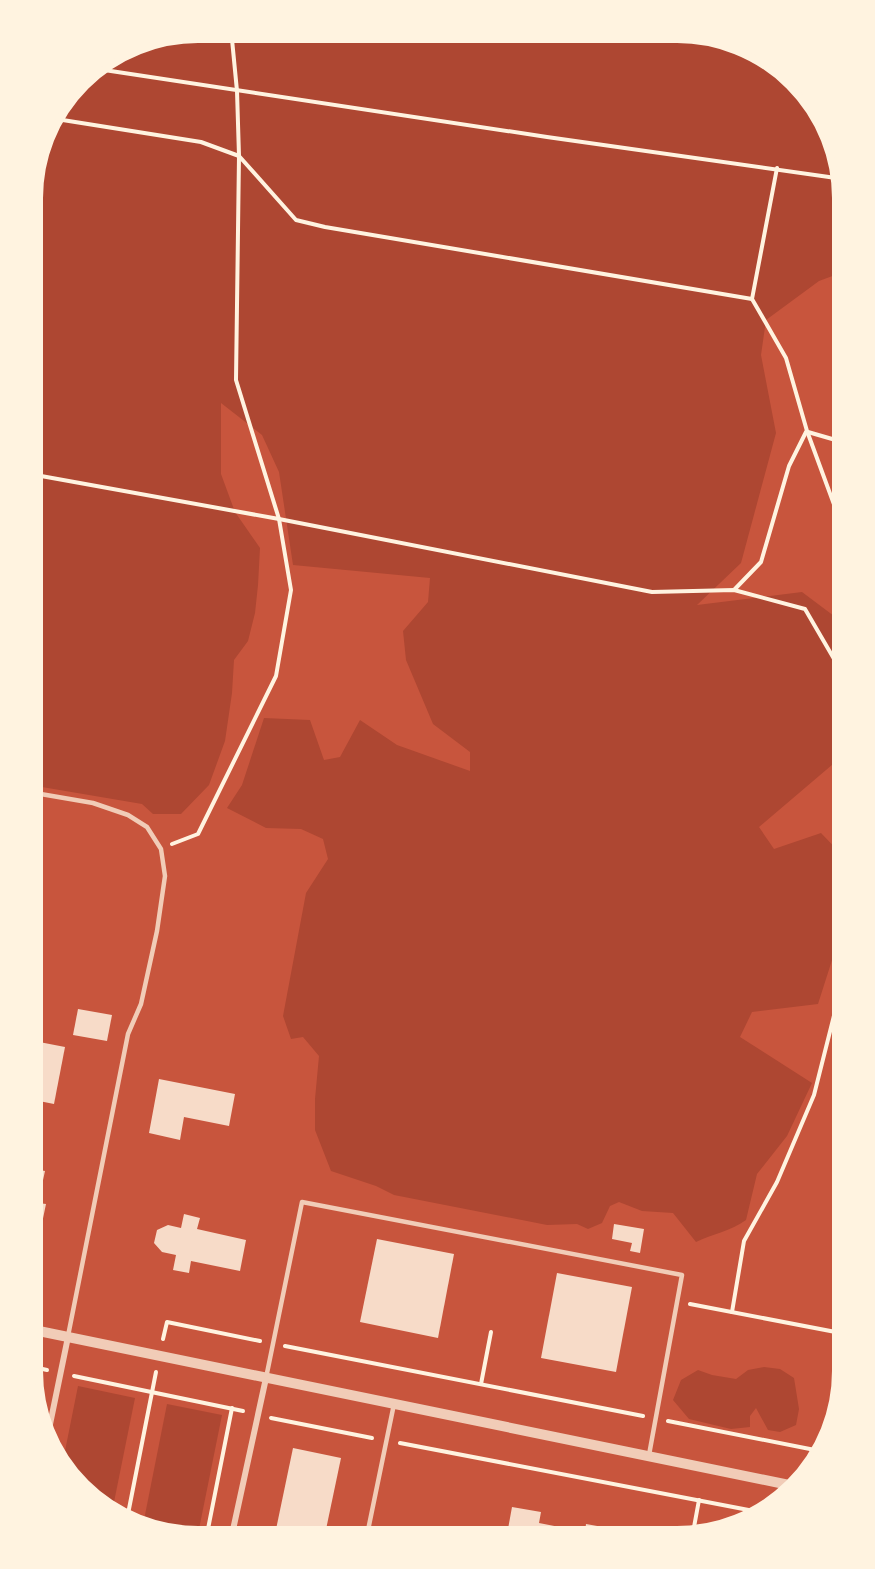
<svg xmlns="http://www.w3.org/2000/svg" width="875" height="1569" viewBox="0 0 875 1569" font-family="Commissioner,sans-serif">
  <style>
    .green { fill: #ae4732 }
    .building { fill: #f7dbc8 }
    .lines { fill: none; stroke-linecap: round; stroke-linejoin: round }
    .path { stroke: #fff3e0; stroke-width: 4 }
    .service { stroke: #f1ccb7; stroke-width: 4.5 }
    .minor { stroke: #f1ccb7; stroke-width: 6 }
    .tertiary { stroke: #f1ccb7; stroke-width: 10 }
    .rim { fill: none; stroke: #fff3e0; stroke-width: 8 }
  </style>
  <rect width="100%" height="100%" fill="#c8553d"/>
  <g class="green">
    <path d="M 198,29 L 709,32 L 788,70 L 837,143 L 846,198 L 846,271 L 819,281 L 766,320 L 761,355 L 776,433 L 741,563 L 697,605 L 802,592 L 846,625 L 846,753 L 759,827 L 774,849 L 821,833 L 846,859 L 846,876 L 835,910 L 833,957 L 818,1004 L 752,1012 L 740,1037 L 812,1083 L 787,1136 L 757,1174 L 746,1220 C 731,1231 712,1234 696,1242 L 673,1213 L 642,1211 L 619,1202 L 610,1206 L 602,1223 L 588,1229 L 577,1224 L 547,1225 L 394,1195 L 376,1186 L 331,1171 L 315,1130 L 315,1099 L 319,1056 L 303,1037 L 291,1039 L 283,1016 L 306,893 L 328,859 L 323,839 L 301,829 L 266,828 L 227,808 L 242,785 L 264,718 L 310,720 L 324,760 L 340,757 L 360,720 L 397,745 L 470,771 L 470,752 L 433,724 L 406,660 L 403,631 L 428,602 L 430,578 L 293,565 L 279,472 L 262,435 L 221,403 L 221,474 L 235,512 L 260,548 L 258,585 L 255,613 L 248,641 L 234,660 L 232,693 L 225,741 L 209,785 L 181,814 L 153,814 L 142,804 L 36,786 L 29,777 L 30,177 L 46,123 L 86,71 L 134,41 Z"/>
    <path d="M 764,1367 L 780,1369 L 794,1378 L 799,1409 L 796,1425 L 780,1432 L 768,1430 L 756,1408 L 750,1416 L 750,1427 L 731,1429 L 689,1419 L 673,1400 L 681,1380 L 698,1370 L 712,1375 L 736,1379 L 748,1370 Z"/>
    <path d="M 78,1386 L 135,1398 L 112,1512 L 95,1505 L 63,1461 Z"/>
    <path d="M 167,1404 L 222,1415 L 197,1539 L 176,1539 L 143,1525 Z"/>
  </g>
  <g class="building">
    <path d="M 78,1009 L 112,1015 L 107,1041 L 73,1035 Z"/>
    <path d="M 29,1040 L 65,1047 L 54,1104 L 29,1099 Z"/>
    <path d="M 159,1079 L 235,1094 L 229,1126 L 184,1117 L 180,1140 L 149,1133 Z"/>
    <path d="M 29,1168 L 45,1171 L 38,1203 L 46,1204 L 35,1257 L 29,1256 Z"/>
    <path d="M 184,1214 L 200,1218 L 197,1229 L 246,1240 L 240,1271 L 191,1261 L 189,1273 L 173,1270 L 176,1255 L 162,1252 L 154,1243 L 157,1230 L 168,1225 L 181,1228 Z"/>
    <path d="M 614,1224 L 644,1229 L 640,1253 L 630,1251 L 632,1243 L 612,1239 Z"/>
    <path d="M 377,1239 L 454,1254 L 438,1338 L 360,1322 Z"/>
    <path d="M 557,1273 L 632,1287 L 616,1372 L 541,1358 Z"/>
    <path d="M 293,1448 L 341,1458 L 324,1539 L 274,1539 Z"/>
    <path d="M 512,1507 L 541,1512 L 539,1523 L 585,1532 L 586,1524 L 614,1529 L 612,1540 L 506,1540 Z"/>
  </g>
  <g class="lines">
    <g class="path">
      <path d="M 91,68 L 547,137 L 843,179"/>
      <path d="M 50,118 L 201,142 L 239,156 L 296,220 L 325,227 L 752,299"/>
      <path d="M 777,168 L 752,299 L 786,358 L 807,431 L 846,537"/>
      <path d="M 808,432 L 846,443"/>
      <path d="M 30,474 L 279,519 L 652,592 L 734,590 L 805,609 L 837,664 L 846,692"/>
      <path d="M 734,590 L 761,562 L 789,466 L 806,432"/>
      <path d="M 172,844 L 198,834 L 276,676 L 291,590 L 279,519 L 236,380 L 239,156 L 237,91 L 231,29"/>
      <path d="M 690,1304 L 846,1334"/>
      <path d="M 732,1312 L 744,1241 L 777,1182 L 814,1095 L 846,968"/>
      <path d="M 163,1339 L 167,1322 L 260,1341"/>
      <path d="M 285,1346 L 643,1416"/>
      <path d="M 29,1366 L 47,1370"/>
      <path d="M 74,1376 L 243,1411"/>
      <path d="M 30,1382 L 33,1367"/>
      <path d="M 481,1384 L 491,1332"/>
      <path d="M 271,1418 L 372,1438"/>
      <path d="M 668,1421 L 820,1451"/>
      <path d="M 400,1443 L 759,1512"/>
      <path d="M 127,1519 L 156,1372"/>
      <path d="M 692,1538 L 699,1500"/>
      <path d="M 206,1539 L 232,1408"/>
    </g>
    <g class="service">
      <path d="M 29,792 L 93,803 L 128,815 L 147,827 L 161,849 L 165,876 L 157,931 L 141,1004 L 128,1034 L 68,1336"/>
      <path d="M 266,1378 L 302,1202 L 682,1275 L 649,1455"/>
      <path d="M 366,1540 L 394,1404"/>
    </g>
    <g class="minor">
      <path d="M 47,1439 L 68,1337"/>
      <path d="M 231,1539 L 266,1378"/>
    </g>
    <path class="tertiary" d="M 29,1329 L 794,1486"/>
  </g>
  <path d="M0 0H875V1569H0ZM198 39H677A159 159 0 0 1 836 198V1371A159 159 0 0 1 677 1530H198A159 159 0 0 1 39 1371V198A159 159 0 0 1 198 39Z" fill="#fff3e0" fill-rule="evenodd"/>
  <path class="rim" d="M198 39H677A159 159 0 0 1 836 198V1371A159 159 0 0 1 677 1530H198A159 159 0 0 1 39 1371V198A159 159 0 0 1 198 39Z"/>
</svg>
